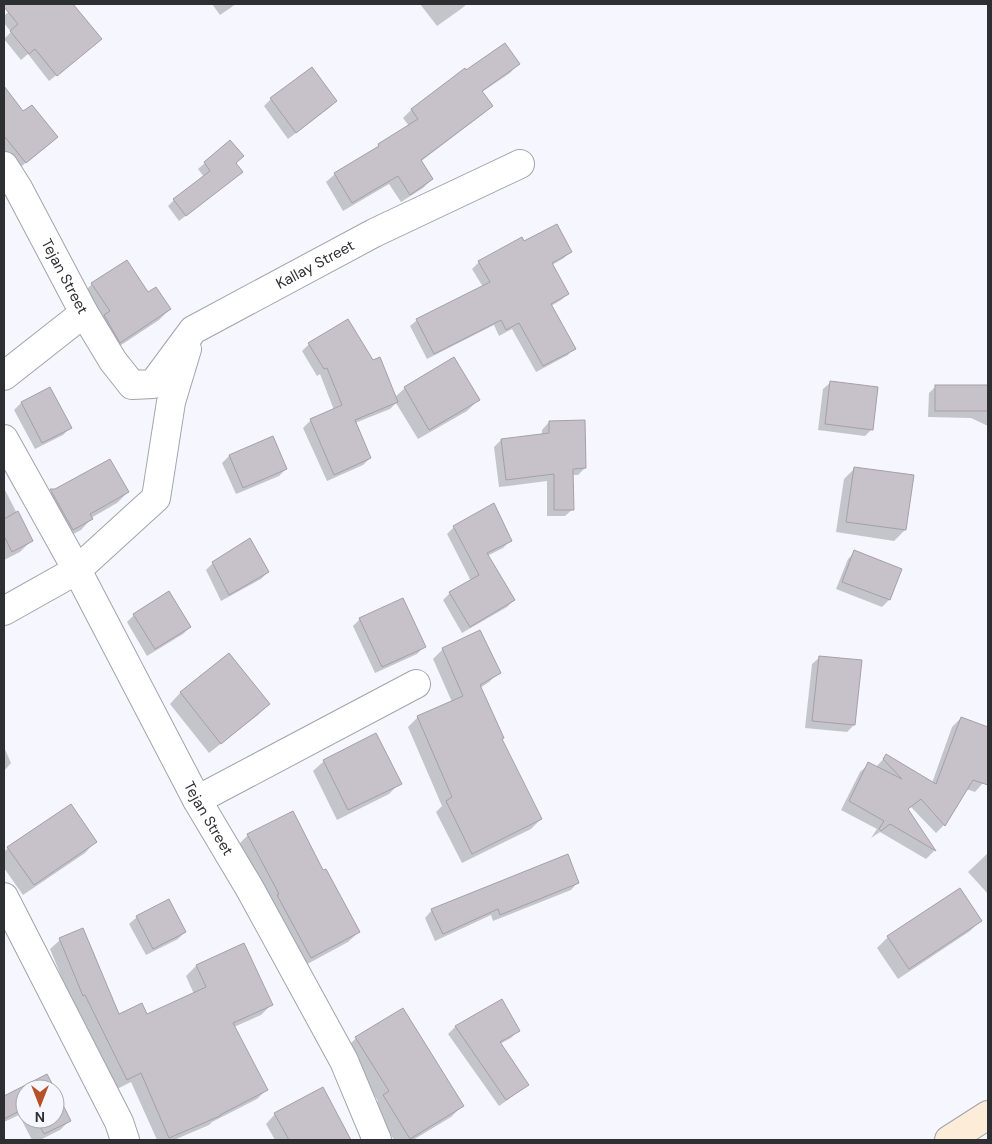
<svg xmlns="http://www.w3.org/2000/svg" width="992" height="1144" viewBox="0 0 992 1144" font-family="'DM Sans',sans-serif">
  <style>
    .shadow { fill: #0003 }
    .building { fill: #c7c1ca; stroke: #a5a0a8 }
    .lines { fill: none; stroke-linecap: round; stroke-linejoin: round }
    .street-casing { stroke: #a2a3ac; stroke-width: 30 }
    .secondary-casing { stroke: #a2a3ac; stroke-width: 30 }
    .street { stroke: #fff; stroke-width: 28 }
    .secondary { stroke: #fdedd8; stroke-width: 28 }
    .labels { text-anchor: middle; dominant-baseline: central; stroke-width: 5; stroke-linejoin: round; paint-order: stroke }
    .street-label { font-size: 15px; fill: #2e2f32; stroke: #f6f6fe }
  </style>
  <rect width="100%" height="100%" fill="#f6f6fe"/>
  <g class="shadow">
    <path d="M 17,4 L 71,4 L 100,39 L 93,46 L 49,81 L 28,54 L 21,60 L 4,39 L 11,32 L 4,23 L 4,16 Z"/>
    <path d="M 212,4 L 236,4 L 220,15 Z"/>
    <path d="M 420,4 L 467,4 L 461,9 L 437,26 Z"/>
    <path d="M 518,64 L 510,73 L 482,92 L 492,105 L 483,114 L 420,162 L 432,179 L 423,188 L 401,202 L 389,184 L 343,211 L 326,182 L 335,174 L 372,152 L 379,145 L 409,126 L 403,118 L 411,110 L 465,70 L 466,71 Z"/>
    <path d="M 311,69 L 336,101 L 329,108 L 288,139 L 264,106 L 271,99 Z"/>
    <path d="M 12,99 L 23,113 L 57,137 L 50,144 L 18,169 L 4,151 L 4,106 Z"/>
    <path d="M 230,141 L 235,164 L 235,178 L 179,221 L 168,206 L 174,200 L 204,177 L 198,169 Z"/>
    <path d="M 521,239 L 524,243 L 571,251 L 564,258 L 552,265 L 568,294 L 561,300 L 551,306 L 574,348 L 568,355 L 536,372 L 512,329 L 499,336 L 494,325 L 427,359 L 410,326 L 417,320 L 483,287 L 472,269 L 479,262 Z"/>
    <path d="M 92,284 L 148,294 L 170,309 L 159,320 L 109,353 L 81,295 Z"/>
    <path d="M 309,344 L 395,397 L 405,388 L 478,400 L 467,411 L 418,439 L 396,403 L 390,409 L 355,423 L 370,458 L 363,465 L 327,481 L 303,428 L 310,421 L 334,410 L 320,374 L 317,376 L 302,351 Z"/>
    <path d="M 831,382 L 872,429 L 865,436 L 818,430 L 823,389 Z"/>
    <path d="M 936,386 L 988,386 L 988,426 L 971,418 L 928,417 L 929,393 Z"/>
    <path d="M 50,388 L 70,428 L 63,435 L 35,449 L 14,410 L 21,403 Z"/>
    <path d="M 549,422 L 585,468 L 578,475 L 572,475 L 573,509 L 565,516 L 547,516 L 547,481 L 499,487 L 494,447 L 501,440 L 542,435 L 542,430 Z"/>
    <path d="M 272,437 L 286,469 L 279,476 L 236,494 L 222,463 L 229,456 Z"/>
    <path d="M 109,460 L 128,492 L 117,503 L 91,518 L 91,519 L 81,530 L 62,540 L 41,503 L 52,492 Z"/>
    <path d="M 855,468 L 912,476 L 905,530 L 894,541 L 836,532 L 844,479 Z"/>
    <path d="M 4,488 L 31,541 L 20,552 L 4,560 Z"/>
    <path d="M 454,527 L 510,541 L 503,548 L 487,556 L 514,600 L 507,607 L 462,633 L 443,600 L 450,593 L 471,581 L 447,534 Z"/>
    <path d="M 855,552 L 900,570 L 889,600 L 882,607 L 836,589 L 848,559 Z"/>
    <path d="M 213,563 L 268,572 L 261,579 L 221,601 L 206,570 Z"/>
    <path d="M 134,615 L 190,627 L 183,634 L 147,656 L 127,622 Z"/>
    <path d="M 360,619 L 424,647 L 417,654 L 375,673 L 353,626 Z"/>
    <path d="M 443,649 L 499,672 L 489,682 L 480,688 L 501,739 L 541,819 L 531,829 L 462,863 L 436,812 L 442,806 L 408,727 L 418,717 L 452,702 L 433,659 Z"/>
    <path d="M 229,655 L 268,704 L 258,715 L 209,753 L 170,704 L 180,693 Z"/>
    <path d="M 820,657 L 854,725 L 847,732 L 805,728 L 812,664 Z"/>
    <path d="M 961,718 L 988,728 L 988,770 L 983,783 L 975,792 L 966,789 L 944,825 L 936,833 L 911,807 L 907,810 L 934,851 L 926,859 L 880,832 L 871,838 L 877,829 L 841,810 L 860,772 L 869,764 L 876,767 L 886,756 L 932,783 L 952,727 Z"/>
    <path d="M 4,747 L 11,763 L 4,771 Z"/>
    <path d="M 324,761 L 400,783 L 389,794 L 337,820 L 313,771 Z"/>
    <path d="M 248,835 L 359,932 L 348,942 L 300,968 L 237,846 Z"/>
    <path d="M 95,842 L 85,853 L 23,895 L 4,868 L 4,852 L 8,848 Z"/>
    <path d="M 988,853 L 988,894 L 968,872 Z"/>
    <path d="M 578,882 L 571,890 L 493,921 L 491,915 L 435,941 L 425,918 L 432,910 Z"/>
    <path d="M 168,901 L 185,932 L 178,939 L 146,955 L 129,924 L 137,917 Z"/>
    <path d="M 980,921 L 970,931 L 898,979 L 877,948 L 888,937 Z"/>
    <path d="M 83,930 L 118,1016 L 147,1015 L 194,994 L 186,976 L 196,966 L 243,945 L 271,1005 L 261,1015 L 234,1027 L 267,1089 L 257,1099 L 212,1122 L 209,1125 L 174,1140 L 157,1140 L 131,1082 L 117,1089 L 75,1004 L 73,1005 L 50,949 L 60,940 Z"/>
    <path d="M 501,1001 L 518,1031 L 511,1038 L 500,1044 L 527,1084 L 520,1091 L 499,1106 L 448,1034 L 455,1027 Z"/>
    <path d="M 356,1038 L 462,1106 L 451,1117 L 413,1140 L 394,1140 L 373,1106 L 378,1101 L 345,1049 Z"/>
    <path d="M 47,1076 L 53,1089 L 25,1089 L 25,1119 L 55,1119 L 55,1092 L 69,1121 L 60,1130 L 40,1140 L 32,1140 L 19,1115 L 4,1122 L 4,1097 Z"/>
    <path d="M 322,1089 L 350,1140 L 275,1140 L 266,1124 L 275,1114 Z"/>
  </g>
  <g class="building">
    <path d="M 4,4 L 73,4 L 102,39 L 57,76 L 35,49 L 29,54 L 10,31 L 18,24 L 4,7 Z"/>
    <path d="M 505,43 L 520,64 L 482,91 L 493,106 L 421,160 L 433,179 L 410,195 L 398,176 L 352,203 L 334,173 L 379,146 L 378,144 L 418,119 L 411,109 L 465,68 L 466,70 Z"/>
    <path d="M 312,67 L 337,101 L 296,133 L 270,98 Z"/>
    <path d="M 4,86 L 23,111 L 32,105 L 58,137 L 26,163 L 4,136 Z"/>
    <path d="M 230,140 L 244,156 L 236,163 L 243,172 L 186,216 L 173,199 L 210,171 L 204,162 Z"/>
    <path d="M 557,224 L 572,252 L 552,263 L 569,294 L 551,304 L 576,349 L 543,366 L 519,323 L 506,330 L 501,320 L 434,354 L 416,319 L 490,282 L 478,261 L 522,237 L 524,241 Z"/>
    <path d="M 127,260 L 148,292 L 156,287 L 171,309 L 120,343 L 104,315 L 110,311 L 91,283 Z"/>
    <path d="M 348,319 L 373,360 L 380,357 L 398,402 L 355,420 L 371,458 L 334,475 L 310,419 L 342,405 L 327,368 L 324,369 L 308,343 Z"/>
    <path d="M 454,357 L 480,400 L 429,430 L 404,387 Z"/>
    <path d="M 830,381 L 878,387 L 873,430 L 825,424 Z"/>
    <rect x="935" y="385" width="53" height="26"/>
    <path d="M 50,387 L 72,428 L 42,443 L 21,402 Z"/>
    <path d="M 585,420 L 586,468 L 573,469 L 574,510 L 554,510 L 554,474 L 506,480 L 501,439 L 549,433 L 549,421 Z"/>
    <path d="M 273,436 L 287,469 L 243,488 L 229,455 Z"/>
    <path d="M 110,459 L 129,492 L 90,514 L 93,519 L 73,530 L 50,489 L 55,489 Z"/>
    <path d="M 854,467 L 914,475 L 906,530 L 846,522 Z"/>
    <path d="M 494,503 L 512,541 L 487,553 L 515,600 L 470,627 L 449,592 L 479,575 L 453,526 Z"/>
    <path d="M 18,511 L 33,541 L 12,552 L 4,536 L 4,519 Z"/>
    <path d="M 250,538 L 269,572 L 229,595 L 212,562 Z"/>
    <path d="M 854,550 L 902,569 L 890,600 L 842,582 Z"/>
    <path d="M 169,591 L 191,627 L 155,649 L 133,614 Z"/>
    <path d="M 403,598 L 426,647 L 382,667 L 359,618 Z"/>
    <path d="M 480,630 L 501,673 L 480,685 L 504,738 L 502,739 L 542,819 L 472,854 L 446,801 L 452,797 L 417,716 L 463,696 L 442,648 Z"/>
    <path d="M 229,653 L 270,704 L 221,744 L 180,692 Z"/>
    <path d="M 819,656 L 862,660 L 855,725 L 812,721 Z"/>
    <path d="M 961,717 L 988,727 L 988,785 L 973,780 L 945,826 L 921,799 L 908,809 L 936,851 L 890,824 L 881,831 L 879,829 L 884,821 L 849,801 L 868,762 L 902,779 L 883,759 L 886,754 L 936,784 Z"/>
    <path d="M 376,733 L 402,784 L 348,810 L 323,760 Z"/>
    <path d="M 71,804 L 97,842 L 34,885 L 7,847 Z"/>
    <path d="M 293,811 L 323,870 L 326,869 L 360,932 L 311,958 L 277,895 L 279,894 L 247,834 Z"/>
    <path d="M 568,854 L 579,883 L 500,915 L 498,909 L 443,934 L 431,909 Z"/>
    <path d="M 960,888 L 982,921 L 909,969 L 887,936 Z"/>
    <path d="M 169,899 L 186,932 L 153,949 L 136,916 Z"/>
    <path d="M 83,928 L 119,1014 L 142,1003 L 147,1014 L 206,987 L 196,965 L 244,943 L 273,1005 L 233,1023 L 268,1090 L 220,1115 L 220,1116 L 169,1138 L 141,1073 L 127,1080 L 85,995 L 83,996 L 59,938 Z"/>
    <path d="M 502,999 L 520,1031 L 500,1042 L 529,1085 L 506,1100 L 455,1026 Z"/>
    <path d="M 403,1008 L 464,1106 L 410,1139 L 383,1095 L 389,1091 L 355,1037 Z"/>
    <path d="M 47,1074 L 55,1089 L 25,1089 L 25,1108 L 4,1119 L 4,1096 Z"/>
    <path d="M 323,1087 L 351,1140 L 289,1140 L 274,1113 Z"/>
    <path d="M 55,1089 L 71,1121 L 44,1134 L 36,1119 L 55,1119 Z"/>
  </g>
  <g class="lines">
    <defs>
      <g id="street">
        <path id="s1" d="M 4,166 L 18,188 L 84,313 L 113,361 L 132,385 L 153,384 L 193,330 L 374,233 L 520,164"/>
        <path d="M 4,376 L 84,313"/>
        <path id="s2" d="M 4,439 L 77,570 L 197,800 L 250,889 L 344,1061 L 377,1140"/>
        <path d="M 4,611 L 77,570 L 156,498 L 171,402 L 187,349"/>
        <path d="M 197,800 L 416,684"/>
        <path d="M 4,897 L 119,1122 L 125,1140"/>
      </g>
      <path id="secondary" d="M 949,1140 L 988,1115"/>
    </defs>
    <use href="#street" class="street-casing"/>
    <use href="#secondary" class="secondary-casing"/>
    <use href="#street" class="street"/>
    <use href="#secondary" class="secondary"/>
  </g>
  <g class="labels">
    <g class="street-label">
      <text stroke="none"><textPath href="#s1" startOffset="481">Kallay Street</textPath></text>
      <text stroke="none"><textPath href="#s1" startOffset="126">Tejan Street</textPath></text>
      <text stroke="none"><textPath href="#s2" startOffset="431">Tejan Street</textPath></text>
    </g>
  </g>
  <rect width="992" height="1144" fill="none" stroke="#2e2f32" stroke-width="10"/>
  <g transform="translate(40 1104) rotate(180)"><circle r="24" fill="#f6f6fe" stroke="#a6a6ac"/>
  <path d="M0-4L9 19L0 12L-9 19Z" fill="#b75027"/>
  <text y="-8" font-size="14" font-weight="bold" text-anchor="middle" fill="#2e2f32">N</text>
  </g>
</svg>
